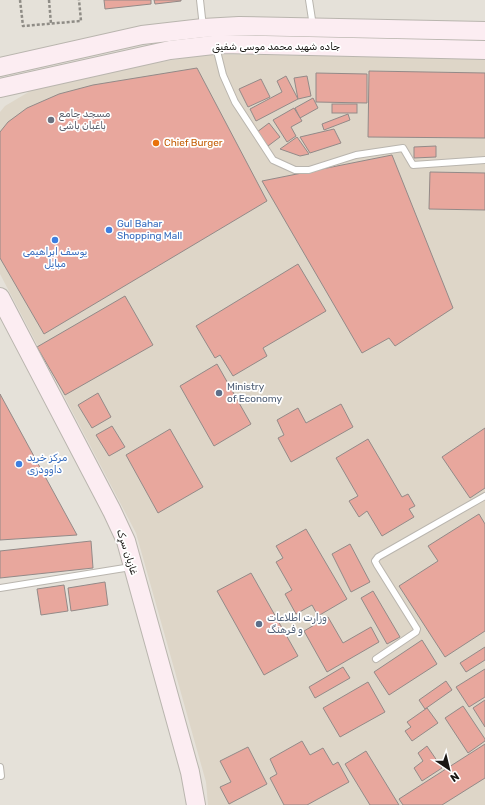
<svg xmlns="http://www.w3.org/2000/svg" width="485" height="805" viewBox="0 0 485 805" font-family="Rubik,Vazirmatn,sans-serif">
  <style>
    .built { fill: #ded6c8 }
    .building { fill: #e8a79d; stroke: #938a88 }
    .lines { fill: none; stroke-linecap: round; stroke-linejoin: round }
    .lane-casing { stroke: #b9b5ae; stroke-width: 8 }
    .secondary-casing { stroke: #b9b5ae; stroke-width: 20 }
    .path { stroke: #8f8c86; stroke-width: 2.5; stroke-dasharray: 3 2; stroke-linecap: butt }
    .lane { stroke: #fff; stroke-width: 6 }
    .secondary { stroke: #fcedf2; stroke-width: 18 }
    .worship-dot { fill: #6b7280; stroke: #fff; stroke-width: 1.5 }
    .food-dot { fill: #e8710a; stroke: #fff; stroke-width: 1.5 }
    .shop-dot { fill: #3f7fe0; stroke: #fff; stroke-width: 1.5 }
    .service-dot { fill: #5c6f8a; stroke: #fff; stroke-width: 1.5 }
    .labels { text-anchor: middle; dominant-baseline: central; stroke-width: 3.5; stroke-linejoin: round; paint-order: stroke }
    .street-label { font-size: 10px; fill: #191714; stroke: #fff }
    .worship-label { font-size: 10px; fill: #5b616d; stroke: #fff; text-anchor: start }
    .food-label { font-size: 10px; fill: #c56008; stroke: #fff; text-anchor: start }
    .shop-label { font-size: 10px; fill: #366cbe; stroke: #fff; text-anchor: start }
    .service-label { font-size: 10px; fill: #4e5e75; stroke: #fff; text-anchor: start }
  </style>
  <rect width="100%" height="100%" fill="#e5e1d9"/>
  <path class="built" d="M 208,54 L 485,59 L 485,805 L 208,805 L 206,782 L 136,533 L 0,274 L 0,112 L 5,106 L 32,90 L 100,72 Z"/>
  <g class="building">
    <path d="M 104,0 L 151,0 L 151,4 L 105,9 Z"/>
    <path d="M 154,0 L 181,0 L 181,1 L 155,4 Z"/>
    <path d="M 197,68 L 267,201 L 44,334 L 0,258 L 0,132 L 8,122 L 27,108 L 59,94 L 93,85 Z"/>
    <path d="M 369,71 L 485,73 L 485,138 L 368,137 Z"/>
    <path d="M 316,73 L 367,74 L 367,103 L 316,102 Z"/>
    <path d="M 286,76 L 298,99 L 256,121 L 250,109 L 282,92 L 277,81 Z"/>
    <path d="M 307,76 L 311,96 L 298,99 L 294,78 Z"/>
    <path d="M 261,79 L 270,97 L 248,107 L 239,89 Z"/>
    <path d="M 313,98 L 318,108 L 300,118 L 295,108 Z"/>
    <rect x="332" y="104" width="25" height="9"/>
    <path d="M 294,108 L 302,121 L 291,127 L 296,136 L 287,142 L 273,120 Z"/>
    <path d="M 348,114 L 350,120 L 324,130 L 322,124 Z"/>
    <path d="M 269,123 L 280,137 L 268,146 L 257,132 Z"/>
    <path d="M 334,129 L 341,143 L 310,153 L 300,137 Z"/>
    <path d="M 297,137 L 309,154 L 300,156 L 280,149 Z"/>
    <path d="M 436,146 L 436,157 L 414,158 L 414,147 Z"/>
    <path d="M 392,155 L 453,308 L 395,346 L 389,338 L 362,353 L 262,181 Z"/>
    <path d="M 430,172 L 485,173 L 485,210 L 429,209 Z"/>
    <path d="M 298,264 L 326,311 L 263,348 L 267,356 L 233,376 L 220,355 L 215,358 L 196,326 Z"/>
    <path d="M 125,296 L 153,345 L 65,395 L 37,347 Z"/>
    <path d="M 217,364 L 251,424 L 214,446 L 180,386 Z"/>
    <path d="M 98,393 L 111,417 L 92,428 L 78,405 Z"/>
    <path d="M 0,394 L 77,535 L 0,540 Z"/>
    <path d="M 341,404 L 353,427 L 291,462 L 278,438 L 284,435 L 277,420 L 298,408 L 306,423 Z"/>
    <path d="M 112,426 L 125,447 L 109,456 L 96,435 Z"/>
    <path d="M 485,428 L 485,488 L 470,498 L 442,457 Z"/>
    <path d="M 170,429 L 203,487 L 158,513 L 126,455 Z"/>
    <path d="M 368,439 L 402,497 L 408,494 L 415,506 L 409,509 L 414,517 L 382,536 L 367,511 L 359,517 L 349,501 L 358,496 L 336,458 Z"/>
    <path d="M 479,514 L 485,524 L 485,631 L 445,657 L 399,586 L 438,561 L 428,546 Z"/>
    <path d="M 306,529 L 347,599 L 318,616 L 312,605 L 296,614 L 285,594 L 292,590 L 276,562 L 283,558 L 276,546 Z"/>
    <path d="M 91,541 L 93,568 L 0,578 L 0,551 Z"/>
    <path d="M 350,544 L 370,582 L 351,592 L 332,554 Z"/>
    <path d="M 251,573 L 298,656 L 264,675 L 217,591 Z"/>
    <path d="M 105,582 L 108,605 L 71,611 L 68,588 Z"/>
    <path d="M 64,585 L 68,611 L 41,615 L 37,589 Z"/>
    <path d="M 373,591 L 400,637 L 387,644 L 361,598 Z"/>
    <path d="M 328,617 L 343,643 L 371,627 L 379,642 L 327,672 L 304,631 Z"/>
    <path d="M 422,640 L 437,664 L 389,695 L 374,672 Z"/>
    <path d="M 485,647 L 485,660 L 466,672 L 460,663 Z"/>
    <path d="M 343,667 L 350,678 L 315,698 L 309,687 Z"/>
    <path d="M 485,669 L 485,697 L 469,707 L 456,687 Z"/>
    <path d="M 446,681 L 452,690 L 425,709 L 419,700 Z"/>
    <path d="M 368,682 L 385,712 L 340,737 L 323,708 Z"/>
    <path d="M 485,700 L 485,727 L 473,708 Z"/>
    <path d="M 463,706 L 485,739 L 485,741 L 468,753 L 445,718 Z"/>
    <path d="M 427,708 L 438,723 L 412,741 L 405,731 L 411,727 L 407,722 Z"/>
    <path d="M 302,741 L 310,755 L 323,748 L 333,765 L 338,762 L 349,782 L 307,805 L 284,805 L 270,778 L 277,774 L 270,759 Z"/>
    <path d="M 485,744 L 485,778 L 442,805 L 403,805 L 399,799 Z"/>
    <path d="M 427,746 L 442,768 L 422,781 L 414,768 L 423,761 L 418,753 Z"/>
    <path d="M 248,747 L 267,784 L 229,804 L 220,787 L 231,782 L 220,761 Z"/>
    <path d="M 366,751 L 399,805 L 370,805 L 345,764 Z"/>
  </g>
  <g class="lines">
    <defs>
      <g id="lane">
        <path d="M 200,0 L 203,27"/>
        <path d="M 309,0 L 313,26"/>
        <path d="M 216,47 L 223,75 L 235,102 L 273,160 L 295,170 L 309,170 L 356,155 L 403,148 L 413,165 L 485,160"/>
        <path d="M 0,588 L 131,567"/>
        <path d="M 376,659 L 416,632 L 417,629 L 377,565 L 375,561 L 378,557 L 485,496"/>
        <path d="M 0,767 L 1,776"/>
      </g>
      <g id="secondary">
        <path d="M 0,67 L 142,35 L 203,28 L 239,26 L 485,31"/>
        <path d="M 0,88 L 170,50 L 222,44 L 485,50"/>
        <path d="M 0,297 L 112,511 L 126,541 L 190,772 L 196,805"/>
      </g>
    </defs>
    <use href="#lane" class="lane-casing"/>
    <use href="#secondary" class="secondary-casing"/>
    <g class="path">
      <path d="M 20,0 L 23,26 L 81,21 L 79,0"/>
      <path d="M 49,0 L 51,24"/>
    </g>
    <use href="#lane" class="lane"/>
    <use href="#secondary" class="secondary"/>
  </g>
  <circle class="worship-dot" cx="51" cy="120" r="4"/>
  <circle class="food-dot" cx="156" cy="143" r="4"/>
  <g class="shop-dot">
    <circle cx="109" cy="230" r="4"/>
    <circle cx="55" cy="240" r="4"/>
    <circle cx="19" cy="464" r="4"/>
  </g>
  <g class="service-dot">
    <circle cx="219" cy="393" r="4"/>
    <circle cx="259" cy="624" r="4"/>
  </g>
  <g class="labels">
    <g class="street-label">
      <text x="276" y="47">جاده شهید محمد موسی شفیق</text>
      <text transform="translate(127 552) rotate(72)">غازیان سړک</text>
    </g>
    <g class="worship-label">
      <text x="59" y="114">مسجد جامع<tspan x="59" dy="12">باغبان باشی</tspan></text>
    </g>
    <g class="food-label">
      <text x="164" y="143">Chief Burger</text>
    </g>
    <g class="shop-label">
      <text x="117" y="224">Gul Bahar<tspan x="117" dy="12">Shopping Mall</tspan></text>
      <text x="55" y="252" text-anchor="middle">یوسف ابراهیمی<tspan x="55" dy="12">مبایل</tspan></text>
      <text x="27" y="458">مرکز خرید<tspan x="27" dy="12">داوودزی</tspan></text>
    </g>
    <g class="service-label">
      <text x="227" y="387">Ministry<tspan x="227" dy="12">of Economy</tspan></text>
      <text x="267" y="618">وزارت اطلاعات<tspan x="267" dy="12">و فرهنگ</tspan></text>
    </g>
  </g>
  <g transform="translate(449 769) rotate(145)" stroke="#ffffff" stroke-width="3" paint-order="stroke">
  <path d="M0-3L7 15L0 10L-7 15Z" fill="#191714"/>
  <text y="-6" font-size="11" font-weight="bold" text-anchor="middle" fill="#191714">N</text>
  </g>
</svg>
